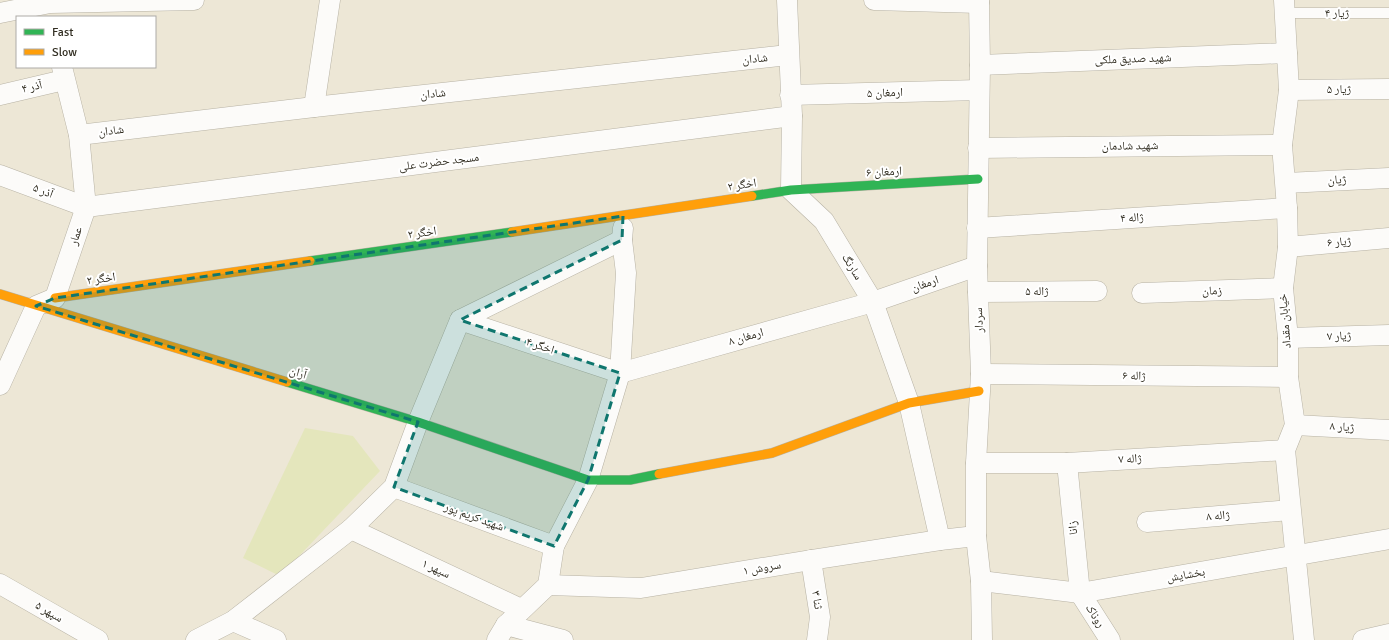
<svg xmlns="http://www.w3.org/2000/svg" width="1389" height="640" viewBox="0 0 1389 640" font-family="Signika,'Noto Naskh Arabic',sans-serif">
  <style>
    .green { fill: #e4e6bc }
    .lines { fill: none; stroke-linecap: round; stroke-linejoin: round }
    .lane-casing { stroke: #b7b2a4; stroke-width: 11 }
    .street-casing { stroke: #b7b2a4; stroke-width: 21 }
    .fast-casing { stroke: #b7b2a4; stroke-width: 10 }
    .slow-casing { stroke: #b7b2a4; stroke-width: 10 }
    .lane { stroke: #fcfbf9; stroke-width: 10 }
    .street { stroke: #fcfbf9; stroke-width: 20 }
    .fast { stroke: #30b455; stroke-width: 9 }
    .slow { stroke: #ff9f0a; stroke-width: 9 }
    .marked { fill: #0f766e; fill-opacity: 0.2; stroke: #0f766e; stroke-width: 3; stroke-dasharray: 8 5; stroke-linejoin: round }
    .labels { text-anchor: middle; dominant-baseline: central; stroke-width: 4; stroke-linejoin: round; paint-order: stroke }
    .street-label { font-size: 12px; fill: #322e22; stroke: #fff }
  </style>
  <rect width="100%" height="100%" fill="#ede7d6"/>
  <path class="green" d="M 305,428 L 353,436 L 380,471 L 280,576 L 243,558 Z"/>
  <g class="lines">
    <defs>
      <path id="lane" d="M 1285,13 L 1389,13"/>
      <g id="street">
        <path d="M 787,0 L 792,116 L 791,190 L 824,221 L 873,302 L 909,403 L 940,540"/>
        <path d="M 874,0 L 979,3"/>
        <path d="M 979,0 L 980,65 L 977,266 L 981,374 L 976,463 L 976,536 L 981,581 L 982,640"/>
        <path d="M 1284,0 L 1289,90 L 1282,145 L 1287,208 L 1288,247 L 1283,288 L 1288,338 L 1288,377 L 1295,425 L 1285,450 L 1304,640"/>
        <path d="M 0,13 L 50,3 L 194,0"/>
        <path d="M 980,65 L 1287,53"/>
        <path d="M 1289,90 L 1389,89"/>
        <path d="M 0,95 L 64,80"/>
        <path d="M 790,95 L 979,90"/>
        <path d="M 314,107 L 330,0"/>
        <path d="M 79,135 L 314,107 L 788,55"/>
        <path d="M 978,148 L 1282,145"/>
        <path d="M 0,175 L 86,207 L 792,116"/>
        <path d="M 1286,183 L 1389,178"/>
        <path d="M 977,228 L 1287,208"/>
        <path d="M 1288,247 L 1389,238"/>
        <path d="M 978,292 L 1097,291"/>
        <path d="M 1142,293 L 1283,288"/>
        <path d="M 460,320 L 620,373"/>
        <path d="M 1288,338 L 1389,335"/>
        <path d="M 620,373 L 873,302 L 977,266"/>
        <path d="M 981,374 L 1288,377"/>
        <path d="M 0,385 L 36,306 L 55,298 L 86,207 L 79,135 L 62,67"/>
        <path d="M 1295,425 L 1389,430"/>
        <path d="M 976,463 L 1067,463 L 1285,450"/>
        <path d="M 1067,463 L 1080,593 L 1110,640"/>
        <path d="M 394,487 L 554,546"/>
        <path d="M 1147,522 L 1290,510"/>
        <path d="M 351,529 L 521,609"/>
        <path d="M 811,560 L 820,617 L 817,640"/>
        <path d="M 981,581 L 1080,593 L 1389,539"/>
        <path d="M 0,584 L 98,640"/>
        <path d="M 548,585 L 641,588 L 811,560 L 940,540 L 976,536"/>
        <path d="M 233,621 L 276,640"/>
        <path d="M 506,625 L 563,640"/>
        <path d="M 196,640 L 233,621 L 351,529 L 394,487 L 418,422 L 460,320 L 622,240"/>
        <path d="M 497,640 L 506,625 L 548,585 L 554,546 L 588,480 L 620,373 L 626,273 L 622,240 L 623,228"/>
        <path d="M 1363,640 L 1389,634"/>
      </g>
      <g id="fast">
        <path d="M 752,196 L 791,190 L 978,179"/>
        <path d="M 310,261 L 512,232"/>
        <path d="M 287,382 L 418,422 L 588,480 L 630,480 L 659,474"/>
      </g>
      <g id="slow">
        <path d="M 512,232 L 752,196"/>
        <path d="M 0,294 L 287,382"/>
        <path d="M 55,298 L 310,261"/>
        <path d="M 659,474 L 772,453 L 909,403 L 979,391"/>
      </g>
    </defs>
    <use href="#lane" class="lane-casing"/>
    <use href="#street" class="street-casing"/>
    <use href="#fast" class="fast-casing"/>
    <use href="#slow" class="slow-casing"/>
    <use href="#lane" class="lane"/>
    <use href="#street" class="street"/>
    <use href="#fast" class="fast"/>
    <use href="#slow" class="slow"/>
  </g>
  <path class="marked" d="M 623,216 L 622,240 L 460,320 L 620,373 L 588,480 L 554,546 L 394,487 L 418,422 L 36,306 L 55,298 Z"/>
  <g class="labels">
    <g class="street-label">
      <text x="1337" y="13">ژیار ۴</text>
      <text transform="translate(755 59) rotate(-6)">شادان</text>
      <text transform="translate(1133 59) rotate(-2)">شهید صدیق ملکی</text>
      <text transform="translate(32 87) rotate(-13)">آذر ۴</text>
      <text x="1339" y="89">ژیار ۵</text>
      <text transform="translate(885 93) rotate(-2)">ارمغان ۵</text>
      <text transform="translate(433 94) rotate(-6)">شادان</text>
      <text transform="translate(111 131) rotate(-7)">شادان</text>
      <text transform="translate(1130 146) rotate(-1)">شهید شادمان</text>
      <text transform="translate(439 162) rotate(-7)">مسجد حضرت علی</text>
      <text transform="translate(884 172) rotate(-3)">ارمغان ۶</text>
      <text transform="translate(1337 180) rotate(-3)">ژیان</text>
      <text transform="translate(742 185) rotate(-9)">اخگر ۲</text>
      <text transform="translate(43 191) rotate(21)">آذر ۵</text>
      <text transform="translate(1132 218) rotate(-4)">ژاله ۴</text>
      <text transform="translate(422 233) rotate(-8)">اخگر ۲</text>
      <text transform="translate(76 236) rotate(-72)">عمار</text>
      <text transform="translate(1339 242) rotate(-5)">ژیار ۶</text>
      <text transform="translate(852 267) rotate(59)">سارنگ</text>
      <text transform="translate(101 279) rotate(-8)">اخگر ۲</text>
      <text transform="translate(925 284) rotate(-19)">ارمغان</text>
      <text x="1037" y="291">ژاله ۵</text>
      <text transform="translate(1212 291) rotate(-2)">زمان</text>
      <text transform="translate(979 320) rotate(-92)">سردار</text>
      <text transform="translate(1285 321) rotate(-95)">خیابان مقداد</text>
      <text transform="translate(1339 336) rotate(-2)">ژیار ۷</text>
      <text transform="translate(746 337) rotate(-16)">ارمغان ۸</text>
      <text transform="translate(540 346) rotate(18)">اخگر ۴</text>
      <text transform="translate(298 373) rotate(17)">آران</text>
      <text transform="translate(1134 376) rotate(1)">ژاله ۶</text>
      <text transform="translate(1342 427) rotate(3)">ژیار ۸</text>
      <text transform="translate(1130 459) rotate(-3)">ژاله ۷</text>
      <text transform="translate(1218 516) rotate(-5)">ژاله ۸</text>
      <text transform="translate(474 517) rotate(20)">شهید کریم پور</text>
      <text transform="translate(1073 528) rotate(-96)">زانا</text>
      <text transform="translate(762 568) rotate(-10)">سروش ۱</text>
      <text transform="translate(436 569) rotate(25)">سپهر ۱</text>
      <text transform="translate(1186 575) rotate(-10)">بخشایش</text>
      <text transform="translate(817 600) rotate(81)">ثنا ۳</text>
      <text transform="translate(49 612) rotate(30)">سپهر ۵</text>
      <text transform="translate(1095 616) rotate(57)">روناک</text>
    </g>
  </g>
  <rect x="16" y="16" width="140" height="52" fill="#ffffff" stroke="#adaba7"/>
  <rect x="24" y="29" width="20" height="6" fill="#30b455" stroke="#adaba7"/>
  <text x="52" y="36" font-size="12" fill="#322e22">Fast</text>
  <rect x="24" y="49" width="20" height="6" fill="#ff9f0a" stroke="#adaba7"/>
  <text x="52" y="56" font-size="12" fill="#322e22">Slow</text>
</svg>
